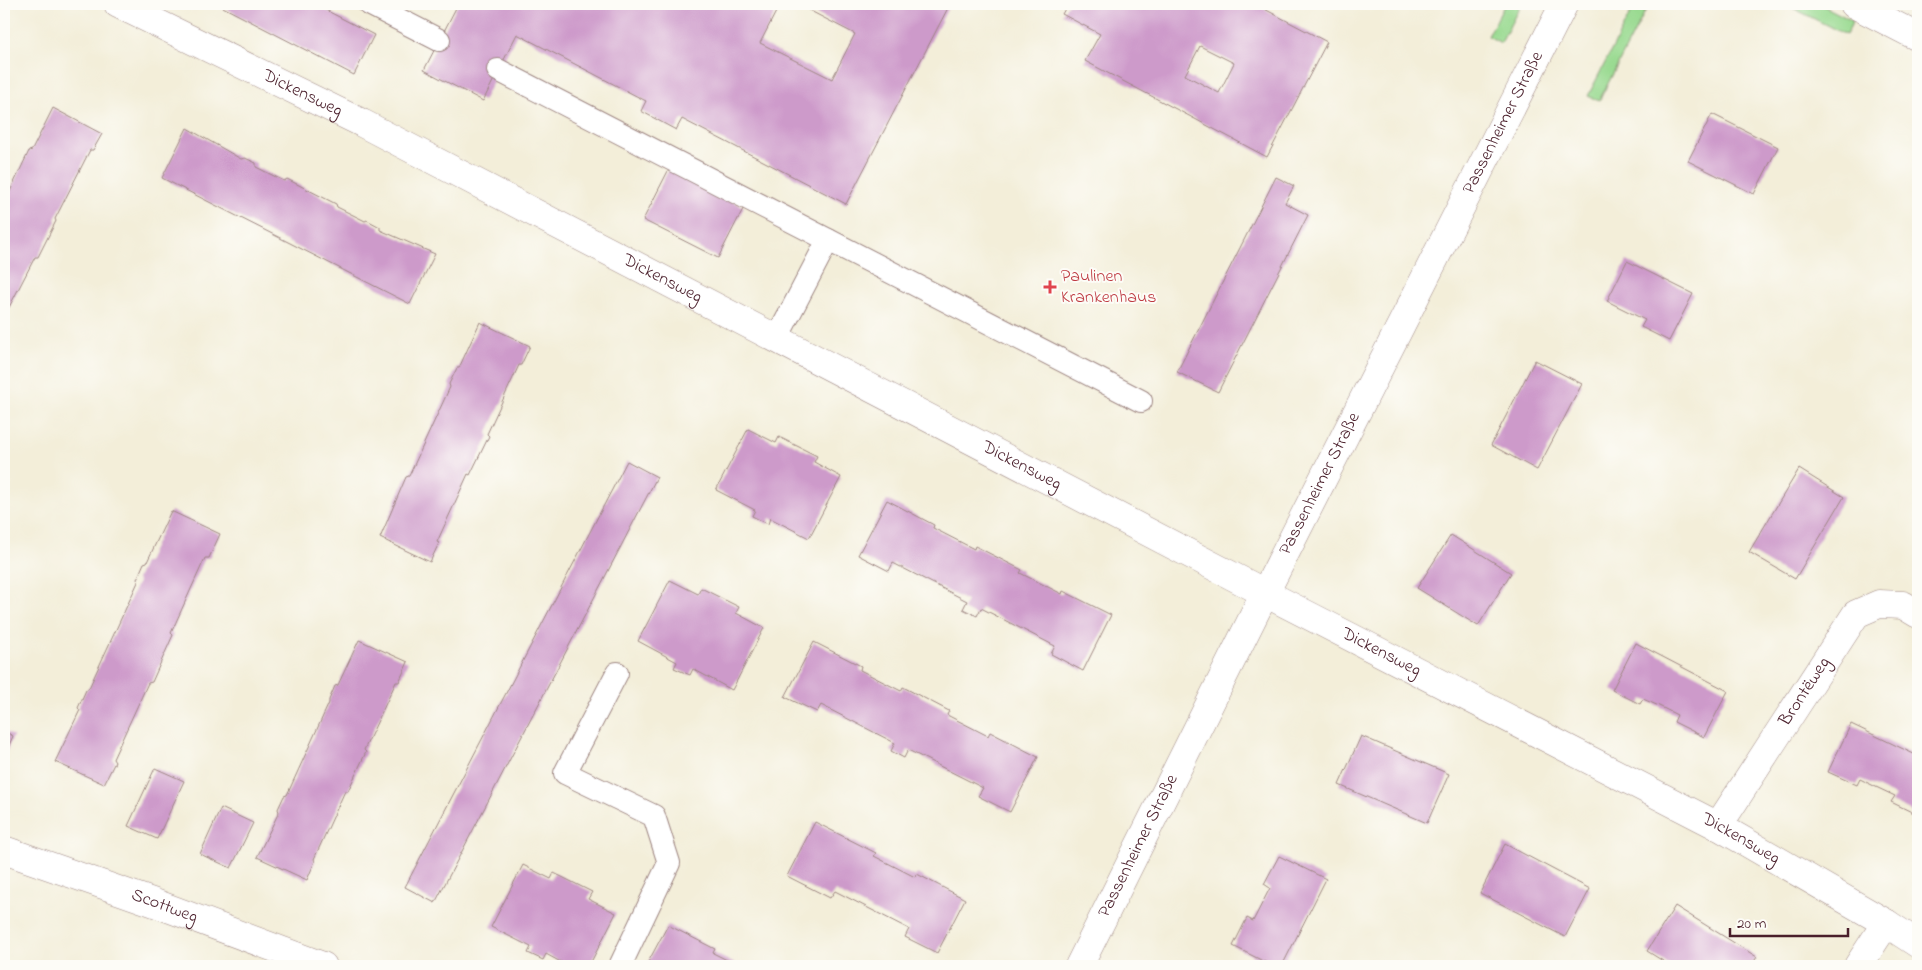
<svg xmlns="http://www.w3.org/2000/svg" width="1922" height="970" viewBox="0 0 1922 970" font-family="'Indie Flower',sans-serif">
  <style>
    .green { fill: #9ada91; stroke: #727c5e }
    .building { fill: #cd9aca; fill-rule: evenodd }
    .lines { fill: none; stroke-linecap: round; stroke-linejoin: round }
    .service-casing { stroke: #9e8682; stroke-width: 24 }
    .minor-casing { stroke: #9e8682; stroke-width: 29 }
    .tertiary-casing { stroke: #9e8682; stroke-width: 29 }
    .service { stroke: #fff; stroke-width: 22 }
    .minor { stroke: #fff; stroke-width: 28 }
    .tertiary { stroke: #fff; stroke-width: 28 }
    .health-dot { fill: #e0444e; stroke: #fdfcf7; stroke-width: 2 }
    .labels { text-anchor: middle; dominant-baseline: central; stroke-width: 4; stroke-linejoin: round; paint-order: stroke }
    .street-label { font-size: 18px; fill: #4a1f2b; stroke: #fdfcf7 }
    .health-label { font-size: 18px; fill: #be3a42; stroke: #fdfcf7; text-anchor: start }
  </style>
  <rect width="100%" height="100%" fill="#fdfcf7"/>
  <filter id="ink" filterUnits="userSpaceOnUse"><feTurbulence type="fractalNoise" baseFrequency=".02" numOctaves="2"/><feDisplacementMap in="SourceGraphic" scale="10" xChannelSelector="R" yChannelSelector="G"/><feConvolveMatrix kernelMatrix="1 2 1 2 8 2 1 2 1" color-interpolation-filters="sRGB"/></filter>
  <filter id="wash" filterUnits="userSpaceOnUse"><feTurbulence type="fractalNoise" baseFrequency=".0096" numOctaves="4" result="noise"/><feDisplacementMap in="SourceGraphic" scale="20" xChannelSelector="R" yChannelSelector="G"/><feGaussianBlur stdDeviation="1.12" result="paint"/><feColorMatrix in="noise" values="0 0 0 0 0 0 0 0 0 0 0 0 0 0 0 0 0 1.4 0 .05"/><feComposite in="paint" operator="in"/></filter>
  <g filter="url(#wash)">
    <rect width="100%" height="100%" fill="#f3eed9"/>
    <g class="green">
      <path d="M 1505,4 L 1521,4 L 1501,43 L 1488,36 Z"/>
      <path d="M 1635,4 L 1649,4 L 1599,101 L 1588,96 Z"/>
      <path d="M 1785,4 L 1820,4 L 1853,21 L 1846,35 Z"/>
    </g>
    <g id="blocks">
      <g class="building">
        <path d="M 217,4 L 314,4 L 374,35 L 354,75 Z"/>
        <path d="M 458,4 L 780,4 L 760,43 L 832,79 L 855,34 L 797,4 L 950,4 L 846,204 L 682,119 L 676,130 L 641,111 L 646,101 L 517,34 L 483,101 L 424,70 Z"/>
        <path d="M 1068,4 L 1255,4 L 1327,42 L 1267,157 L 1085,61 L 1100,34 L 1062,14 ZM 1200,46 L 1234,63 L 1219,93 L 1185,75 Z"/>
        <path d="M 53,108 L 102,134 L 93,150 L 90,150 L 55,219 L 56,221 L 38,257 L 35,257 L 4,317 L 4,204 L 29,151 L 32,150 Z"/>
        <path d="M 1712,114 L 1778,147 L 1754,194 L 1688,161 Z"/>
        <path d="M 187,128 L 241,159 L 245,158 L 256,163 L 256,167 L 284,181 L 287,179 L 336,204 L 337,207 L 365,221 L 367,220 L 380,227 L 380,230 L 435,254 L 410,304 L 162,178 Z"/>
        <path d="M 669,169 L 744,207 L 718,258 L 643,220 Z"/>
        <path d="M 1276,177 L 1294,186 L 1285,203 L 1308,215 L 1218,392 L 1177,372 Z"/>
        <path d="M 1627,261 L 1693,294 L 1669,341 L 1641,327 L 1645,320 L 1607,301 Z"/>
        <path d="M 480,322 L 530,346 L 521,365 L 519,365 L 487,434 L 489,436 L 470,475 L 468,474 L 437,542 L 439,543 L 430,562 L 380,538 L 406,477 L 409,476 L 450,387 L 449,384 L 457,368 L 459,368 Z"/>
        <path d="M 1535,360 L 1582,384 L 1537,470 L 1491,445 Z"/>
        <path d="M 748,429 L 776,443 L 779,437 L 817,456 L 814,462 L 841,477 L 809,538 L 770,518 L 768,524 L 752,516 L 755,510 L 716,490 Z"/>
        <path d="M 627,461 L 657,477 L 435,903 L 405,887 Z"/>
        <path d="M 1799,469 L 1844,497 L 1795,579 L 1749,552 Z"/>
        <path d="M 887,500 L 934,525 L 933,528 L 974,549 L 975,546 L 1022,570 L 1020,573 L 1062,594 L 1063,591 L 1111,615 L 1083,671 L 1051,654 L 1055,646 L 981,608 L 977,616 L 963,609 L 967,601 L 893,563 L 889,571 L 858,555 Z"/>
        <path d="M 171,511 L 220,534 L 209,558 L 205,558 L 171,633 L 173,635 L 152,682 L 148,683 L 113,759 L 115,762 L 104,784 L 55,762 L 80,710 L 78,708 L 86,690 L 89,688 L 138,582 L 137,579 L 144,563 L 147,562 Z"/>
        <path d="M 1451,535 L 1511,573 L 1478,626 L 1417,588 Z"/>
        <path d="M 670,580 L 698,594 L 701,588 L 739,607 L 736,613 L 764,628 L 732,690 L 693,669 L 690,675 L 674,668 L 677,662 L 638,641 Z"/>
        <path d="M 359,640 L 408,662 L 399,682 L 396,682 L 364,750 L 366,752 L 348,791 L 345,791 L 314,859 L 315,861 L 307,880 L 257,857 L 279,812 L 278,809 L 284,796 L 287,795 L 329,703 L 329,700 L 335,686 L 338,685 Z"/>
        <path d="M 814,642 L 861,666 L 860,670 L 901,691 L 903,687 L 949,711 L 947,715 L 988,736 L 990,732 L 1038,757 L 1010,812 L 978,796 L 983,788 L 908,750 L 904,758 L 891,751 L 895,743 L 821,705 L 817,712 L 785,697 Z"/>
        <path d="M 1636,643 L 1728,691 L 1704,737 L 1674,722 L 1677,715 L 1659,706 L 1643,699 L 1640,704 L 1612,690 Z"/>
        <path d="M 1851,724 L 1918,756 L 1918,815 L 1891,802 L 1895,796 L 1876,787 L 1860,779 L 1857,785 L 1828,772 Z"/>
        <path d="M 4,731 L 13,736 L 4,757 Z"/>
        <path d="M 1361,736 L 1449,774 L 1427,823 L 1339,785 Z"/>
        <path d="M 155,768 L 184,781 L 157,839 L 128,826 Z"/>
        <path d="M 221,808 L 253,823 L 231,868 L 200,854 Z"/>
        <path d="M 815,822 L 876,853 L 874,856 L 915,877 L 917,874 L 965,899 L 937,953 L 905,937 L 909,929 L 835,891 L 830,898 L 787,876 Z"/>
        <path d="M 1505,844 L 1590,889 L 1565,937 L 1480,893 Z"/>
        <path d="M 1279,856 L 1326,879 L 1282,966 L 1273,966 L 1233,946 L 1247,918 L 1253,921 L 1270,888 L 1264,884 Z"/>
        <path d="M 523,865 L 551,879 L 554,873 L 592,892 L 588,899 L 616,913 L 589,966 L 568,966 L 546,954 L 543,960 L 528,953 L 531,947 L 491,927 Z"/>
        <path d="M 1675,906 L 1757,957 L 1751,966 L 1671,966 L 1647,951 Z"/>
        <path d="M 668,925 L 715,949 L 713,953 L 739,966 L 646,966 Z"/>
      </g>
    </g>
  </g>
  <g filter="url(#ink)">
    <use href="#blocks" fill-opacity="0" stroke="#9e8682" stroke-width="1"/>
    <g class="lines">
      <defs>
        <g id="service">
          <path d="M 369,4 L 439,40"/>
          <path d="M 498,70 L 1141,401"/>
          <path d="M 777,338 L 828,240"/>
          <path d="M 617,673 L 565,773 L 654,816 L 669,863 L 620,966"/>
        </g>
        <g id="minor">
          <path id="s1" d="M 118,4 L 362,123 L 1265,593 L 1718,826 L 1886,923 L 1918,944"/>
          <path d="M 1854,4 L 1918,37"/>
          <path id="s2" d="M 1718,826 L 1856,614 L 1879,604 L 1903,605 L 1918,614"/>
          <path id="s3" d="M 4,850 L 152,902 L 323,966"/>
          <path d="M 1858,966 L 1886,923"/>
        </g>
        <g id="tertiary">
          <path id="s4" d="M 1079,966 L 1265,593 L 1564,4"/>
        </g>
      </defs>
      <use href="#service" class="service-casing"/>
      <use href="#minor" class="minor-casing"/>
      <use href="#tertiary" class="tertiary-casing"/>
      <use href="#service" class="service"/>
      <use href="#minor" class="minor"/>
      <use href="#tertiary" class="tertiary"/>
    </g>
  </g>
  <path class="health-dot" d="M1047.5 279.5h5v5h5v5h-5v5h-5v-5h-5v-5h5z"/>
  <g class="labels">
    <g class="street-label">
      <text stroke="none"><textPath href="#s1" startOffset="205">Dickensweg</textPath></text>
      <text stroke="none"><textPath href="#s4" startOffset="944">Passenheimer Straße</textPath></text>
      <text stroke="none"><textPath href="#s1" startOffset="610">Dickensweg</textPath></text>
      <text stroke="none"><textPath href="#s1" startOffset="1015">Dickensweg</textPath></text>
      <text stroke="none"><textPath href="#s4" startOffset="539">Passenheimer Straße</textPath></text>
      <text stroke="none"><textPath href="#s1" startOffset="1420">Dickensweg</textPath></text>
      <text stroke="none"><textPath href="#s2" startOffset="160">Brontëweg</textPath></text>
      <text stroke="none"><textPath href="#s1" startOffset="1825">Dickensweg</textPath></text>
      <text stroke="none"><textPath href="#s4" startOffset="134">Passenheimer Straße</textPath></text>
      <text stroke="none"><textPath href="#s3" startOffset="170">Scottweg</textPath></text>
    </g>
    <g class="health-label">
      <text x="1061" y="277">Paulinen<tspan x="1061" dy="21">Krankenhaus</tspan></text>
    </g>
  </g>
  <rect width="1922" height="970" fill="none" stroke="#fdfcf7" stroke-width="20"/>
  <path d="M1730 928v8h118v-8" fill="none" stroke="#4a1f2b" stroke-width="2.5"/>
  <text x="1737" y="928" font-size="15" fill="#4a1f2b" stroke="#fdfcf7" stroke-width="4" paint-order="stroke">20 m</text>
</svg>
